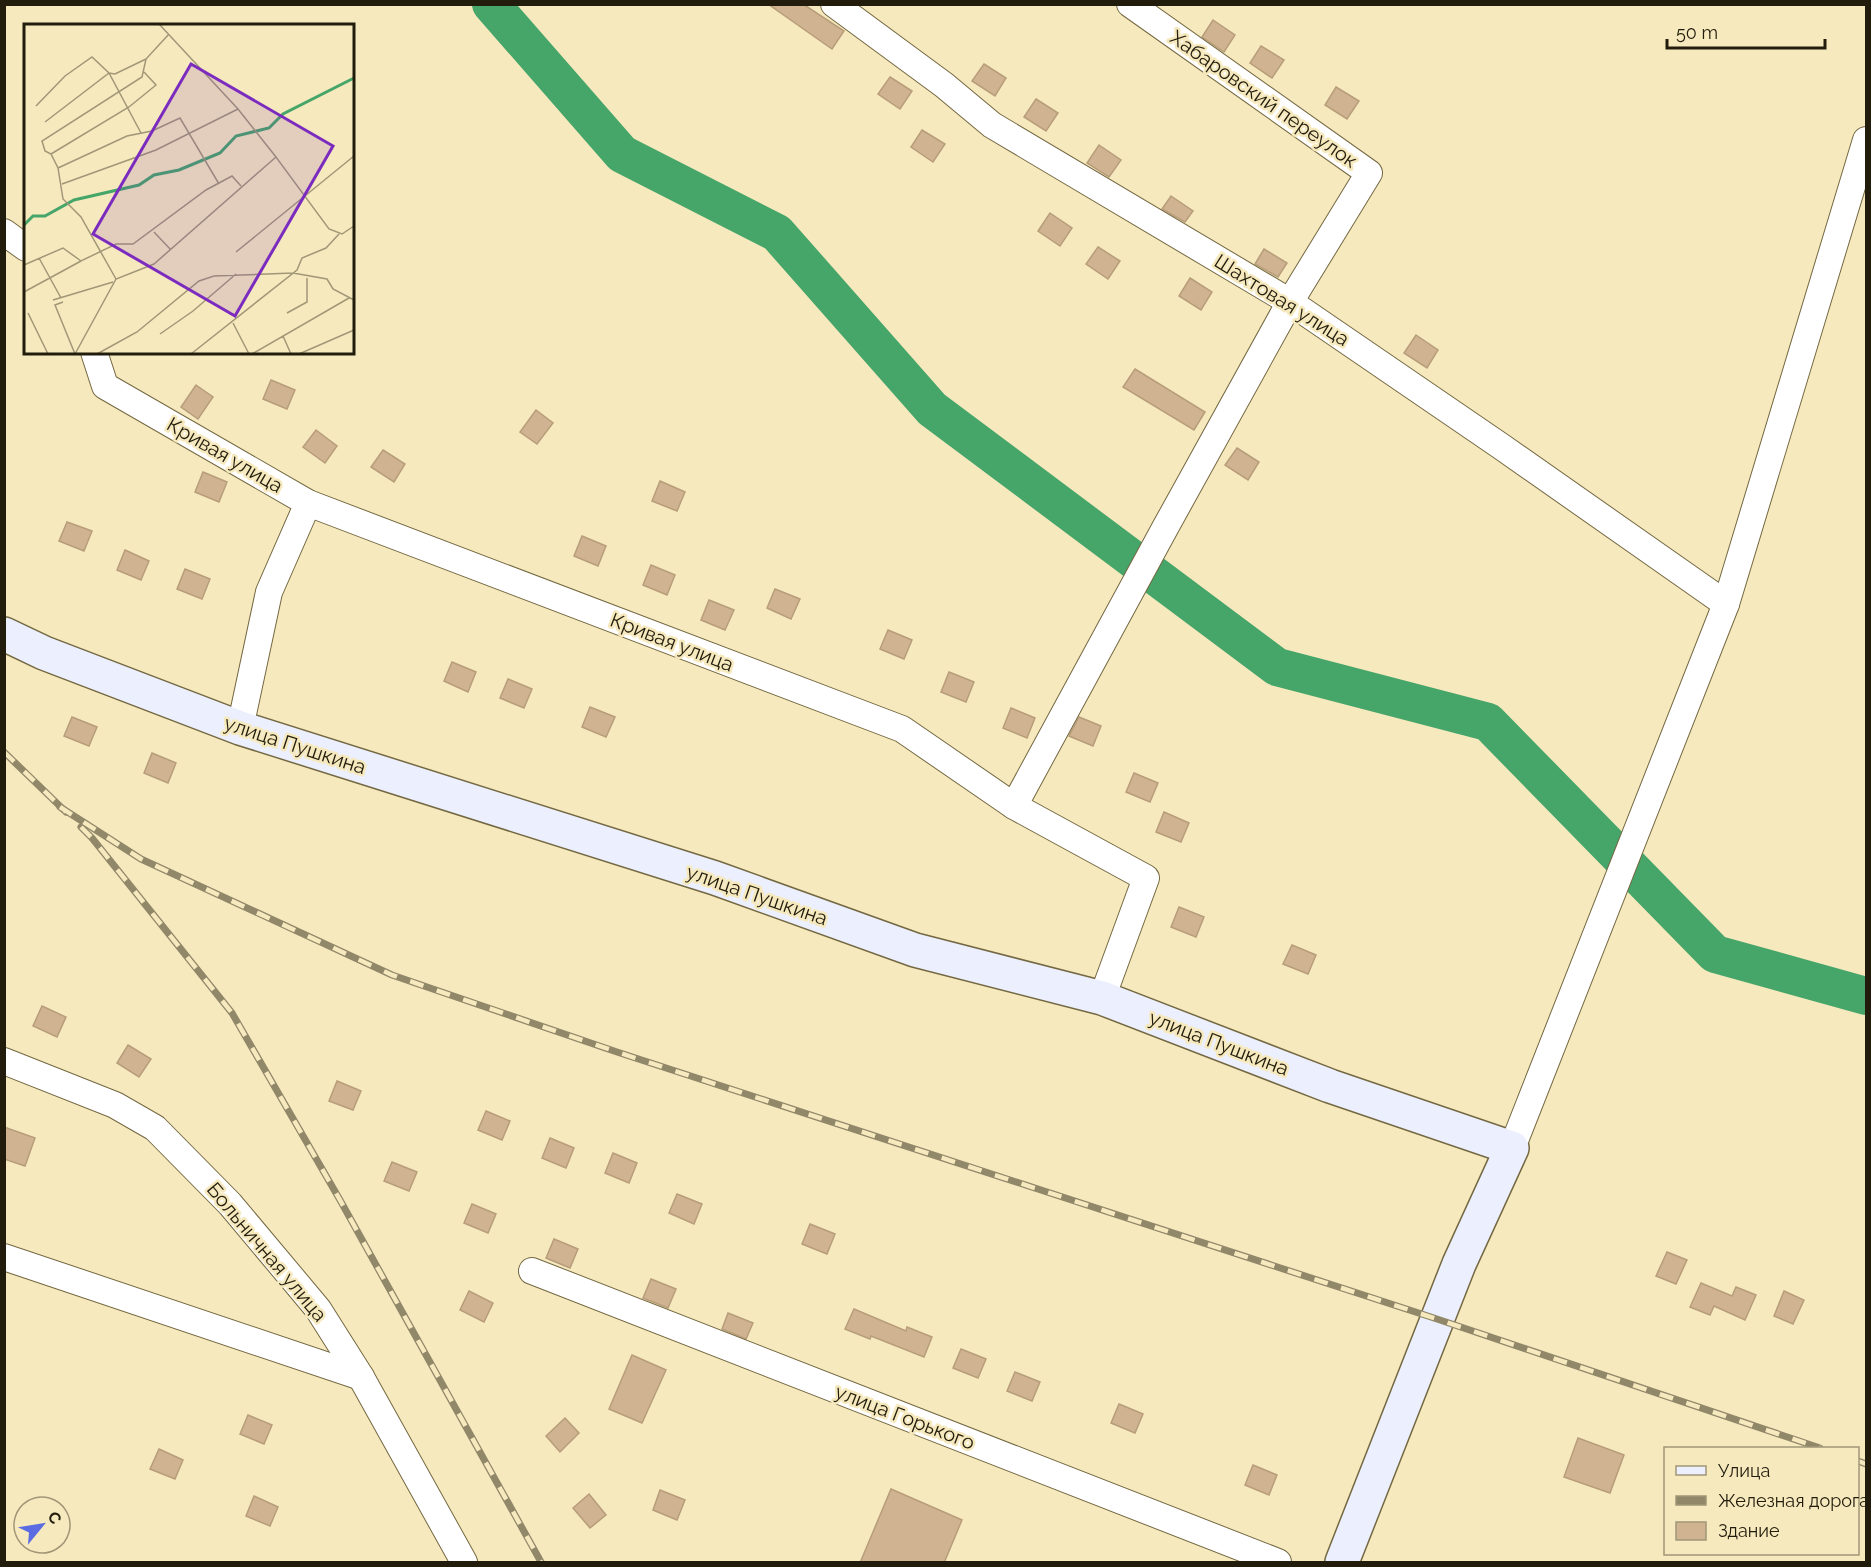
<svg xmlns="http://www.w3.org/2000/svg" width="1871" height="1567" viewBox="0 0 1871 1567" font-family="Raleway,sans-serif">
  <style>
    .lines { fill: none; stroke-linecap: round; stroke-linejoin: round }
    .river { stroke: #46a569; stroke-width: 38 }
    .building { fill: #d0b491; stroke: #b89d7b; stroke-width: 1.5 }
    .minor-casing { stroke: #746842; stroke-width: 28 }
    .secondary-casing { stroke: #746842; stroke-width: 36 }
    .minor { stroke: #fff; stroke-width: 26 }
    .secondary { stroke: #ecf0fe; stroke-width: 33 }
    .rail-casing { stroke: #918769; stroke-width: 7 }
    .rail { stroke: #f6e9be; stroke-width: 4.5; stroke-dasharray: 14; stroke-linecap: butt }
    .labels { text-anchor: middle; dominant-baseline: central; stroke-width: 5; stroke-linejoin: round; paint-order: stroke }
    .street-label { font-size: 20px; fill: #211c0c; stroke: #f6e9be }
    .inset-river { fill: none; stroke: #46a569; stroke-width: 3 }
    .inset-road { fill: none; stroke: #a19777; stroke-width: 1.5 }
    .view { fill: #7b2cbf; fill-opacity: 0.15; stroke: #7b2cbf; stroke-width: 3 }
    .inset-edge { fill: none; stroke: #211c0c; stroke-width: 3 }
  </style>
  <rect width="100%" height="100%" fill="#f6e9be"/>
  <g class="lines">
    <path class="river" d="M 491,4 L 622,154 L 777,233 L 932,409 L 1277,667 L 1488,722 L 1715,954 L 1866,996"/>
  </g>
  <g class="building">
    <path d="M 768,4 L 803,4 L 844,31 L 832,49 Z"/>
    <path d="M 1213,20 L 1235,35 L 1224,52 L 1202,37 Z"/>
    <path d="M 1261,46 L 1284,60 L 1272,78 L 1250,63 Z"/>
    <path d="M 984,64 L 1006,78 L 995,96 L 972,81 Z"/>
    <path d="M 890,77 L 912,91 L 900,109 L 878,94 Z"/>
    <path d="M 1336,87 L 1359,101 L 1347,119 L 1325,105 Z"/>
    <path d="M 1036,99 L 1058,113 L 1046,131 L 1024,117 Z"/>
    <path d="M 922,130 L 945,144 L 933,162 L 911,147 Z"/>
    <path d="M 1099,145 L 1121,160 L 1109,177 L 1087,163 Z"/>
    <path d="M 1171,196 L 1193,211 L 1185,222 L 1162,209 Z"/>
    <path d="M 1050,213 L 1072,228 L 1060,246 L 1038,231 Z"/>
    <path d="M 1098,247 L 1120,261 L 1108,279 L 1086,264 Z"/>
    <path d="M 1264,249 L 1287,263 L 1278,277 L 1255,264 Z"/>
    <path d="M 1190,278 L 1212,292 L 1201,310 L 1179,296 Z"/>
    <path d="M 1416,335 L 1438,350 L 1427,368 L 1404,353 Z"/>
    <path d="M 1135,369 L 1205,412 L 1194,430 L 1123,387 Z"/>
    <path d="M 271,380 L 295,390 L 287,409 L 263,399 Z"/>
    <path d="M 196,385 L 213,397 L 198,419 L 181,407 Z"/>
    <path d="M 536,410 L 553,423 L 537,444 L 520,432 Z"/>
    <path d="M 316,430 L 337,446 L 325,463 L 303,447 Z"/>
    <path d="M 1237,448 L 1259,462 L 1248,480 L 1225,465 Z"/>
    <path d="M 383,450 L 405,464 L 394,482 L 371,467 Z"/>
    <path d="M 203,472 L 227,482 L 219,502 L 195,492 Z"/>
    <path d="M 660,481 L 685,492 L 677,511 L 652,501 Z"/>
    <path d="M 67,522 L 92,531 L 84,551 L 59,541 Z"/>
    <path d="M 582,536 L 606,546 L 598,566 L 574,556 Z"/>
    <path d="M 125,550 L 149,561 L 141,580 L 117,570 Z"/>
    <path d="M 651,565 L 675,575 L 667,595 L 643,585 Z"/>
    <path d="M 185,569 L 210,579 L 202,599 L 177,589 Z"/>
    <path d="M 775,589 L 800,599 L 791,619 L 767,608 Z"/>
    <path d="M 709,600 L 734,610 L 725,630 L 701,620 Z"/>
    <path d="M 888,630 L 912,640 L 904,659 L 880,649 Z"/>
    <path d="M 452,662 L 476,672 L 468,692 L 444,681 Z"/>
    <path d="M 949,672 L 974,682 L 966,702 L 941,692 Z"/>
    <path d="M 508,679 L 532,689 L 524,708 L 500,698 Z"/>
    <path d="M 590,707 L 615,717 L 606,737 L 582,727 Z"/>
    <path d="M 1011,708 L 1035,718 L 1027,738 L 1003,728 Z"/>
    <path d="M 72,717 L 97,727 L 89,746 L 64,736 Z"/>
    <path d="M 1079,717 L 1101,726 L 1093,746 L 1069,736 Z"/>
    <path d="M 152,753 L 176,763 L 168,783 L 144,773 Z"/>
    <path d="M 1134,773 L 1158,783 L 1150,802 L 1126,792 Z"/>
    <path d="M 1164,812 L 1189,823 L 1181,842 L 1156,832 Z"/>
    <path d="M 1179,907 L 1204,917 L 1196,937 L 1171,927 Z"/>
    <path d="M 1292,945 L 1316,955 L 1308,974 L 1283,964 Z"/>
    <path d="M 42,1006 L 66,1017 L 57,1037 L 33,1026 Z"/>
    <path d="M 128,1045 L 151,1059 L 139,1077 L 117,1063 Z"/>
    <path d="M 337,1081 L 361,1091 L 353,1110 L 329,1101 Z"/>
    <path d="M 486,1111 L 510,1121 L 502,1140 L 478,1130 Z"/>
    <path d="M 4,1127 L 35,1138 L 25,1166 L 4,1159 Z"/>
    <path d="M 550,1138 L 574,1148 L 566,1168 L 542,1158 Z"/>
    <path d="M 613,1153 L 637,1163 L 629,1183 L 605,1173 Z"/>
    <path d="M 392,1162 L 417,1172 L 409,1191 L 384,1181 Z"/>
    <path d="M 677,1194 L 702,1204 L 694,1224 L 669,1213 Z"/>
    <path d="M 472,1204 L 496,1214 L 488,1233 L 464,1223 Z"/>
    <path d="M 810,1224 L 835,1234 L 827,1254 L 802,1244 Z"/>
    <path d="M 554,1239 L 578,1249 L 570,1268 L 546,1258 Z"/>
    <path d="M 1667,1252 L 1687,1260 L 1676,1284 L 1656,1276 Z"/>
    <path d="M 651,1279 L 676,1289 L 668,1308 L 643,1298 Z"/>
    <path d="M 1701,1283 L 1732,1296 L 1736,1287 L 1756,1295 L 1745,1320 L 1714,1306 L 1710,1315 L 1690,1307 Z"/>
    <path d="M 469,1291 L 493,1303 L 484,1322 L 460,1310 Z"/>
    <path d="M 1784,1291 L 1804,1300 L 1793,1324 L 1774,1316 Z"/>
    <path d="M 854,1309 L 906,1331 L 907,1327 L 932,1337 L 924,1357 L 871,1336 L 870,1339 L 845,1329 Z"/>
    <path d="M 728,1313 L 753,1323 L 746,1339 L 722,1329 Z"/>
    <path d="M 961,1349 L 986,1359 L 978,1378 L 953,1368 Z"/>
    <path d="M 632,1355 L 666,1370 L 642,1423 L 609,1409 Z"/>
    <path d="M 1015,1372 L 1040,1382 L 1032,1401 L 1007,1391 Z"/>
    <path d="M 1119,1404 L 1143,1414 L 1135,1433 L 1111,1423 Z"/>
    <path d="M 248,1415 L 272,1425 L 264,1444 L 240,1434 Z"/>
    <path d="M 565,1418 L 579,1433 L 560,1452 L 546,1436 Z"/>
    <path d="M 1578,1438 L 1624,1455 L 1610,1493 L 1564,1477 Z"/>
    <path d="M 159,1449 L 183,1460 L 175,1479 L 150,1469 Z"/>
    <path d="M 1253,1465 L 1277,1475 L 1269,1495 L 1245,1485 Z"/>
    <path d="M 891,1489 L 962,1520 L 944,1563 L 860,1563 Z"/>
    <path d="M 660,1490 L 685,1500 L 677,1520 L 653,1510 Z"/>
    <path d="M 589,1494 L 606,1515 L 590,1528 L 573,1508 Z"/>
    <path d="M 254,1496 L 278,1507 L 270,1526 L 246,1516 Z"/>
  </g>
  <g class="lines">
    <defs>
      <g id="minor">
        <path d="M 834,4 L 944,85 L 992,125 L 1290,302 L 1502,447 L 1726,604"/>
        <path d="M 4,232 L 26,248"/>
        <path d="M 94,352 L 105,386 L 308,503 L 902,729 L 1014,806 L 1146,878 L 1102,998"/>
        <path d="M 240,728 L 269,592 L 308,503"/>
        <path d="M 1014,806 L 1165,528 L 1290,302 L 1369,173 L 1130,4"/>
        <path d="M 4,1061 L 115,1105 L 155,1128 L 230,1204 L 318,1309 L 361,1377 L 464,1562"/>
        <path d="M 1512,1148 L 1726,604 L 1866,140"/>
        <path d="M 4,1257 L 361,1377"/>
        <path d="M 532,1271 L 1278,1562"/>
      </g>
      <path id="secondary" d="M 4,634 L 44,653 L 240,728 L 715,878 L 915,950 L 1102,998 L 1330,1086 L 1512,1148 L 1459,1264 L 1342,1562"/>
    </defs>
    <use href="#minor" class="minor-casing"/>
    <use href="#secondary" class="secondary-casing"/>
    <use href="#minor" class="minor"/>
    <use href="#secondary" class="secondary"/>
    <defs>
      <g id="rail">
        <path d="M 4,752 L 66,812"/>
        <path d="M 60,807 L 141,859 L 392,975 L 617,1052 L 1437,1319 L 1820,1448"/>
        <path d="M 81,827 L 92,838 L 232,1013 L 340,1200 L 541,1562"/>
        <path d="M 1858,1461 L 1866,1464"/>
      </g>
    </defs>
    <use href="#rail" class="rail-casing"/>
    <use href="#rail" class="rail"/>
  </g>
  <g class="labels">
    <g class="street-label">
      <text transform="translate(1264 99) rotate(35)">Хабаровский переулок</text>
      <text transform="translate(1282 300) rotate(32)">Шахтовая улица</text>
      <text transform="translate(225 455) rotate(30)">Кривая улица</text>
      <text transform="translate(672 642) rotate(21)">Кривая улица</text>
      <text transform="translate(295 745) rotate(18)">улица Пушкина</text>
      <text transform="translate(757 895) rotate(19)">улица Пушкина</text>
      <text transform="translate(1219 1043) rotate(21)">улица Пушкина</text>
      <text transform="translate(267 1252) rotate(50)">Больничная улица</text>
      <text transform="translate(905 1417) rotate(21)">улица Горького</text>
    </g>
  </g>
  <g transform="translate(24 24)">
    <rect width="330" height="330" fill="#f6e9be"/>
    <path class="inset-river" d="M 0,201 L 9,192 L 21,192 L 50,176 L 115,161 L 130,151 L 155,146 L 196,129 L 212,112 L 245,104 L 259,90 L 330,54"/>
    <path class="inset-road" d="M 135,0 L 214,85 L 252,133M 12,82 L 41,52 L 68,33 L 85,49 L 117,109M 21,98 L 85,49 L 91,50 L 122,35M 27,130 L 105,83 L 132,61 L 120,48M 34,144 L 103,112 L 128,107 L 156,94 L 195,160M 38,160 L 132,126 L 214,85M 130,208 L 147,226M 212,228 L 330,132M 15,234 L 37,274M 0,241 L 39,224 L 57,237 L 92,220 L 109,220 L 182,166 L 208,152 L 217,162M 92,255 L 57,193 L 39,175 L 34,144 L 27,130 L 21,127 L 18,117 L 118,53 L 122,35 L 145,10M 0,268 L 57,237M 29,276 L 89,258M 39,278 L 31,281 L 51,330M 4,289 L 24,330M 263,289 L 283,278 L 283,254M 209,299 L 225,330M 136,310 L 169,287 L 212,250M 259,312 L 267,330M 51,330 L 92,255 L 130,240 L 252,133 L 305,205 L 318,210 L 330,202M 73,330 L 113,308 L 175,257 L 190,252 L 269,249 L 303,255 L 309,265 L 330,276M 167,330 L 273,246 L 278,234 L 302,224 L 315,210M 228,330 L 325,274M 275,330 L 330,306"/>
    <path class="view" d="M 167,40 L 309,122 L 211,292 L 69,210 Z"/>
    <rect width="330" height="330" class="inset-edge"/>
  </g>
  <rect width="1871" height="1567" fill="none" stroke="#211c0c" stroke-width="12"/>
  <rect x="1664" y="1447" width="195" height="108" fill="#f6e9be" stroke="#a19777" stroke-width="1.5"/>
  <rect x="1676" y="1466" width="30" height="9" fill="#ecf0fe" stroke="#a19777" stroke-width="1.5"/>
  <text x="1718" y="1477" font-size="18" fill="#211c0c">Улица</text>
  <rect x="1676" y="1496" width="30" height="9" fill="#918769" stroke="#a19777" stroke-width="1.5"/>
  <text x="1718" y="1507" font-size="18" fill="#211c0c">Железная дорога</text>
  <rect x="1676" y="1522" width="30" height="18" fill="#d0b491" stroke="#a19777" stroke-width="1.5"/>
  <text x="1718" y="1537" font-size="18" fill="#211c0c">Здание</text>
  <g transform="translate(42 1525) rotate(60)"><circle r="28" fill="#f6e9be" stroke="#a19777" stroke-width="1.5"/>
  <path d="M0-4.5L10 22L0 15L-10 22Z" fill="#5b6ce3"/>
  <text y="-9" font-size="16" font-weight="bold" text-anchor="middle" fill="#211c0c">С</text>
  </g>
  <path d="M1667 39v9h158v-9" fill="none" stroke="#211c0c" stroke-width="3"/>
  <text x="1676" y="39" font-size="18" fill="#211c0c" stroke="#f6e9be" stroke-width="4.5" paint-order="stroke">50 m</text>
</svg>
